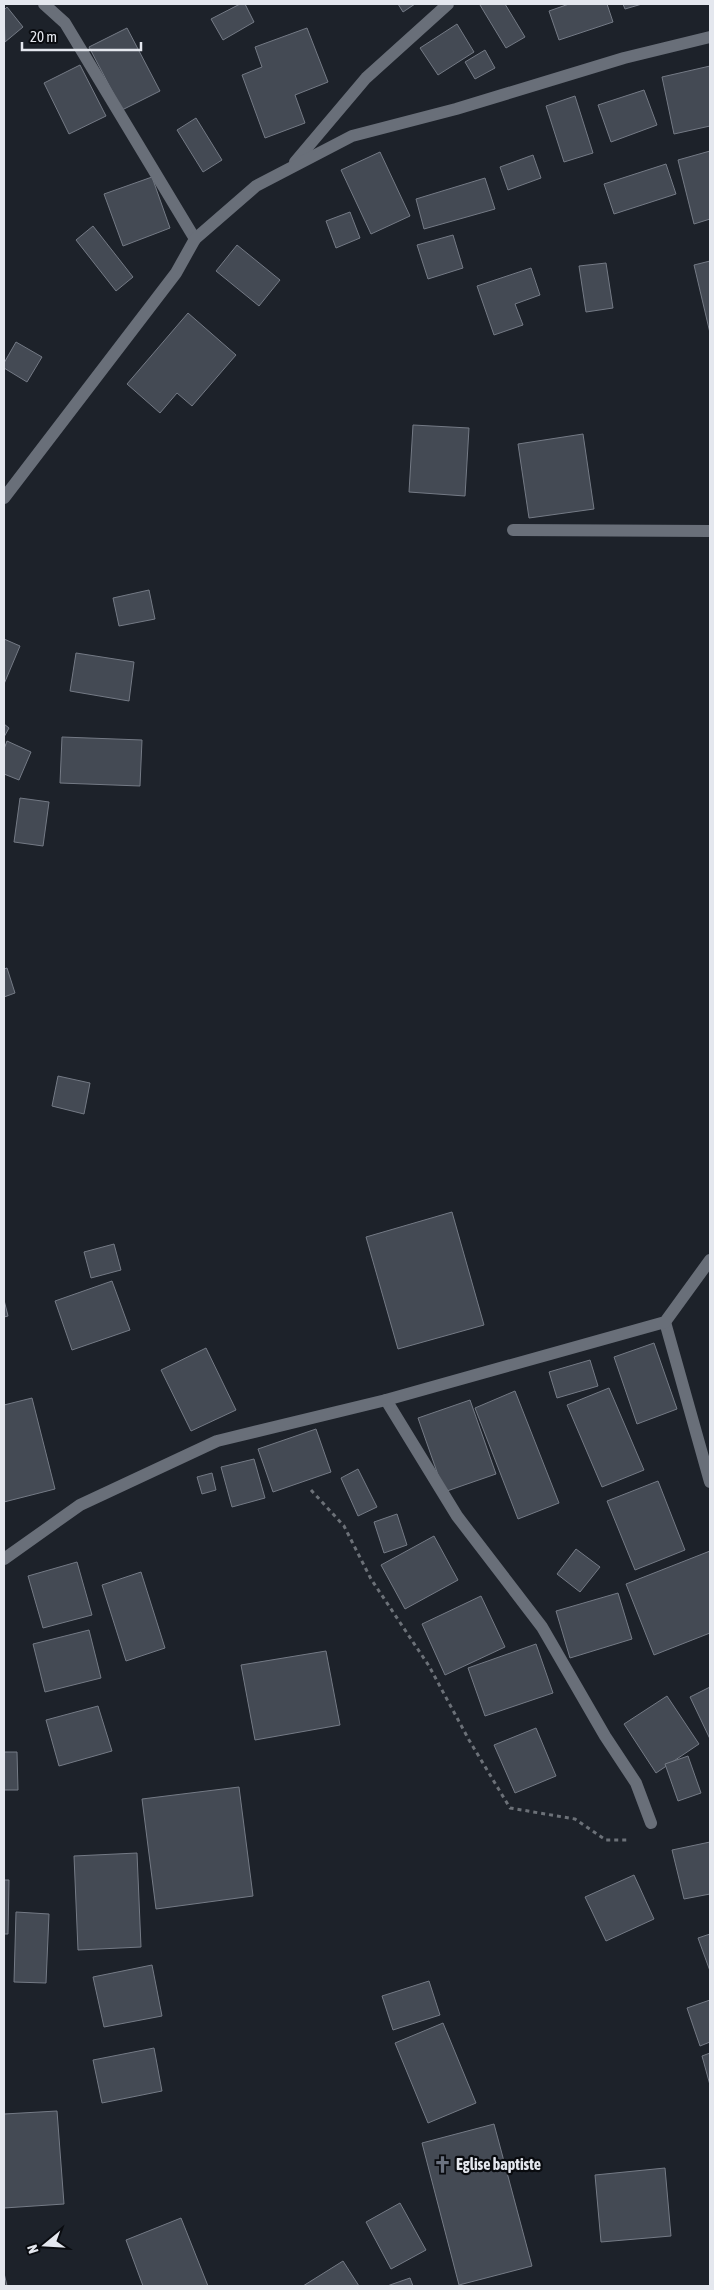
<svg xmlns="http://www.w3.org/2000/svg" width="714" height="2290" viewBox="0 0 714 2290" font-family="'Asap Condensed',sans-serif">
  <style>
    .building { fill: #444a54; stroke: #747a85 }
    .lines { fill: none; stroke-linecap: round; stroke-linejoin: round }
    .path { stroke: #6c7178; stroke-width: 3; stroke-dasharray: 4 4; stroke-linecap: butt }
    .minor { stroke: #696f79; stroke-width: 12 }
    .labels { text-anchor: middle; dominant-baseline: central; stroke-width: 4.5; stroke-linejoin: round; paint-order: stroke }
    .poi-label { font-size: 16px; font-weight: bold; fill: #e4e7ee; stroke: #090b0f; text-anchor: start }
  </style>
  <rect width="100%" height="100%" fill="#1d222a"/>
  <g class="building">
    <path d="M 240,4 L 245,4 L 254,22 L 223,40 L 211,19 Z"/>
    <path d="M 398,4 L 415,4 L 403,12 Z"/>
    <path d="M 481,4 L 505,4 L 525,37 L 506,48 L 480,5 Z"/>
    <path d="M 569,4 L 607,4 L 613,22 L 559,40 L 549,11 Z"/>
    <path d="M 623,4 L 642,4 L 625,9 Z"/>
    <path d="M 7,7 L 23,27 L 5,42 L 4,10 Z"/>
    <path d="M 457,24 L 474,52 L 438,75 L 420,48 Z"/>
    <path d="M 127,28 L 160,91 L 122,110 L 89,47 Z"/>
    <path d="M 307,28 L 328,82 L 295,95 L 305,123 L 265,138 L 242,75 L 262,67 L 255,47 Z"/>
    <path d="M 485,50 L 495,68 L 475,79 L 465,62 Z"/>
    <path d="M 80,65 L 106,116 L 69,134 L 44,83 Z"/>
    <path d="M 710,66 L 710,126 L 674,134 L 662,77 Z"/>
    <path d="M 644,90 L 657,125 L 611,142 L 598,105 Z"/>
    <path d="M 575,96 L 593,153 L 564,162 L 546,106 Z"/>
    <path d="M 196,118 L 222,160 L 203,172 L 177,130 Z"/>
    <path d="M 710,151 L 710,219 L 694,224 L 678,160 Z"/>
    <path d="M 380,152 L 410,216 L 371,234 L 341,170 Z"/>
    <path d="M 533,155 L 541,178 L 508,190 L 500,167 Z"/>
    <path d="M 666,164 L 676,194 L 614,214 L 604,184 Z"/>
    <path d="M 152,177 L 170,228 L 123,246 L 104,194 Z"/>
    <path d="M 485,178 L 495,209 L 424,229 L 416,199 Z"/>
    <path d="M 350,212 L 360,238 L 336,248 L 326,221 Z"/>
    <path d="M 93,226 L 133,277 L 116,291 L 76,240 Z"/>
    <path d="M 453,235 L 463,268 L 428,279 L 417,245 Z"/>
    <path d="M 237,245 L 280,280 L 259,306 L 216,271 Z"/>
    <path d="M 710,261 L 710,333 L 694,265 Z"/>
    <path d="M 606,263 L 613,308 L 586,312 L 579,266 Z"/>
    <path d="M 531,268 L 540,295 L 515,304 L 523,325 L 494,335 L 477,286 Z"/>
    <path d="M 188,313 L 236,355 L 192,406 L 177,393 L 160,413 L 127,384 Z"/>
    <path d="M 16,342 L 42,357 L 27,382 L 4,368 L 4,363 Z"/>
    <path d="M 413,425 L 469,428 L 465,496 L 409,492 Z"/>
    <path d="M 583,434 L 594,509 L 529,518 L 518,444 Z"/>
    <path d="M 149,590 L 155,619 L 119,626 L 113,598 Z"/>
    <path d="M 4,639 L 20,646 L 4,684 Z"/>
    <path d="M 76,653 L 134,662 L 129,701 L 70,691 Z"/>
    <path d="M 4,724 L 9,728 L 4,737 Z"/>
    <path d="M 62,737 L 142,740 L 140,786 L 60,783 Z"/>
    <path d="M 7,741 L 31,752 L 19,780 L 4,774 L 4,749 Z"/>
    <path d="M 20,798 L 49,802 L 43,846 L 14,842 Z"/>
    <path d="M 7,968 L 15,993 L 4,997 L 4,969 Z"/>
    <path d="M 58,1076 L 90,1083 L 84,1114 L 52,1106 Z"/>
    <path d="M 452,1212 L 484,1325 L 398,1349 L 366,1237 Z"/>
    <path d="M 114,1244 L 121,1270 L 91,1278 L 84,1252 Z"/>
    <path d="M 112,1281 L 130,1330 L 72,1350 L 55,1301 Z"/>
    <path d="M 4,1300 L 8,1316 L 4,1317 Z"/>
    <path d="M 654,1343 L 677,1409 L 637,1424 L 614,1357 Z"/>
    <path d="M 206,1348 L 236,1410 L 191,1431 L 161,1370 Z"/>
    <path d="M 590,1360 L 598,1386 L 557,1398 L 549,1372 Z"/>
    <path d="M 609,1388 L 644,1470 L 602,1487 L 567,1405 Z"/>
    <path d="M 515,1391 L 559,1503 L 518,1519 L 475,1408 Z"/>
    <path d="M 32,1398 L 55,1489 L 4,1502 L 4,1405 Z"/>
    <path d="M 470,1400 L 496,1474 L 444,1492 L 418,1418 Z"/>
    <path d="M 316,1429 L 331,1472 L 273,1492 L 258,1449 Z"/>
    <path d="M 254,1459 L 265,1498 L 232,1507 L 221,1467 Z"/>
    <path d="M 358,1469 L 377,1507 L 358,1516 L 341,1478 Z"/>
    <path d="M 212,1473 L 216,1490 L 202,1494 L 197,1477 Z"/>
    <path d="M 658,1481 L 685,1550 L 635,1570 L 607,1501 Z"/>
    <path d="M 397,1514 L 407,1545 L 384,1553 L 374,1522 Z"/>
    <path d="M 434,1536 L 458,1580 L 405,1609 L 381,1565 Z"/>
    <path d="M 576,1549 L 600,1567 L 580,1592 L 557,1574 Z"/>
    <path d="M 710,1551 L 710,1633 L 654,1655 L 626,1584 Z"/>
    <path d="M 77,1562 L 92,1615 L 43,1628 L 28,1576 Z"/>
    <path d="M 141,1572 L 165,1648 L 126,1661 L 102,1585 Z"/>
    <path d="M 618,1593 L 632,1639 L 570,1658 L 556,1611 Z"/>
    <path d="M 481,1596 L 505,1647 L 445,1675 L 422,1624 Z"/>
    <path d="M 89,1630 L 101,1678 L 45,1692 L 33,1644 Z"/>
    <path d="M 536,1644 L 553,1693 L 485,1716 L 468,1668 Z"/>
    <path d="M 326,1651 L 340,1725 L 255,1740 L 241,1665 Z"/>
    <path d="M 710,1687 L 710,1739 L 690,1697 Z"/>
    <path d="M 667,1696 L 699,1744 L 656,1773 L 624,1724 Z"/>
    <path d="M 98,1706 L 112,1751 L 59,1766 L 46,1720 Z"/>
    <path d="M 536,1728 L 556,1776 L 515,1793 L 494,1745 Z"/>
    <path d="M 4,1752 L 17,1752 L 18,1790 L 4,1790 Z"/>
    <path d="M 688,1756 L 701,1793 L 678,1801 L 665,1764 Z"/>
    <path d="M 239,1787 L 253,1896 L 156,1909 L 142,1799 Z"/>
    <path d="M 710,1842 L 710,1894 L 684,1899 L 672,1850 Z"/>
    <path d="M 137,1853 L 141,1947 L 78,1950 L 74,1856 Z"/>
    <path d="M 634,1875 L 654,1919 L 606,1941 L 585,1897 Z"/>
    <path d="M 4,1880 L 9,1880 L 8,1934 L 4,1934 Z"/>
    <path d="M 16,1912 L 49,1914 L 46,1983 L 14,1982 Z"/>
    <path d="M 710,1934 L 710,1971 L 698,1938 Z"/>
    <path d="M 152,1965 L 162,2016 L 104,2027 L 93,1977 Z"/>
    <path d="M 429,1981 L 440,2015 L 393,2030 L 382,1996 Z"/>
    <path d="M 710,2000 L 710,2042 L 700,2046 L 687,2008 Z"/>
    <path d="M 443,2023 L 476,2103 L 428,2123 L 395,2043 Z"/>
    <path d="M 154,2048 L 162,2091 L 102,2103 L 93,2060 Z"/>
    <path d="M 710,2053 L 710,2085 L 702,2056 Z"/>
    <path d="M 57,2111 L 64,2204 L 4,2208 L 4,2114 Z"/>
    <path d="M 494,2124 L 532,2266 L 459,2285 L 422,2143 Z"/>
    <path d="M 665,2168 L 671,2236 L 601,2242 L 595,2175 Z"/>
    <path d="M 400,2203 L 426,2250 L 391,2269 L 366,2222 Z"/>
    <path d="M 181,2218 L 208,2286 L 143,2286 L 126,2240 Z"/>
    <path d="M 343,2261 L 359,2286 L 303,2286 Z"/>
    <path d="M 4,2273 L 7,2286 L 4,2286 Z"/>
    <path d="M 410,2278 L 413,2286 L 387,2286 Z"/>
  </g>
  <g class="lines">
    <path class="path" d="M 311,1490 L 344,1526 L 371,1579 L 429,1666 L 469,1740 L 510,1808 L 575,1819 L 606,1840 L 629,1840"/>
    <g class="minor">
      <path d="M 44,4 L 65,23 L 195,239"/>
      <path d="M 295,162 L 366,78 L 448,4"/>
      <path d="M 4,498 L 176,273 L 195,239 L 256,186 L 352,136 L 456,109 L 624,58 L 710,37"/>
      <path d="M 513,530 L 710,531"/>
      <path d="M 665,1322 L 710,1482"/>
      <path d="M 386,1400 L 457,1516 L 542,1627 L 605,1736 L 636,1783 L 651,1823"/>
      <path d="M 4,1559 L 80,1505 L 217,1441 L 386,1400 L 665,1322 L 710,1260"/>
    </g>
  </g>
  <defs>
    <symbol id="church-bare" viewBox="-9 -9 18 18"><path d="M-1.2-6h2.4v3.5h3.3v2.4h-3.3V6h-2.4V-.1h-3.3v-2.4h3.3Z" fill="#6b7280" stroke="#090b0f" stroke-width="2.5" paint-order="stroke"/></symbol>
  </defs>
  <g fill-rule="evenodd">
    <use href="#church-bare" x="430" y="2152" width="25" height="25"/>
  </g>
  <g class="labels">
    <g class="poi-label">
      <text x="456" y="2164">Eglise baptiste</text>
    </g>
  </g>
  <rect width="714" height="2290" fill="none" stroke="#e4e7ee" stroke-width="10"/>
  <g transform="translate(45 2245) rotate(252)" stroke="#090b0f" stroke-width="4" paint-order="stroke">
  <path d="M0-4L9 19L0 12L-9 19Z" fill="#e4e7ee"/>
  <text y="-8" font-size="14" font-weight="bold" text-anchor="middle" fill="#e4e7ee">N</text>
  </g>
  <path d="M22 42v8h119v-8" fill="none" stroke="#e4e7ee" stroke-width="2.5"/>
  <text x="30" y="42" font-size="15" fill="#e4e7ee" stroke="#090b0f" stroke-width="4" paint-order="stroke">20 m</text>
</svg>
